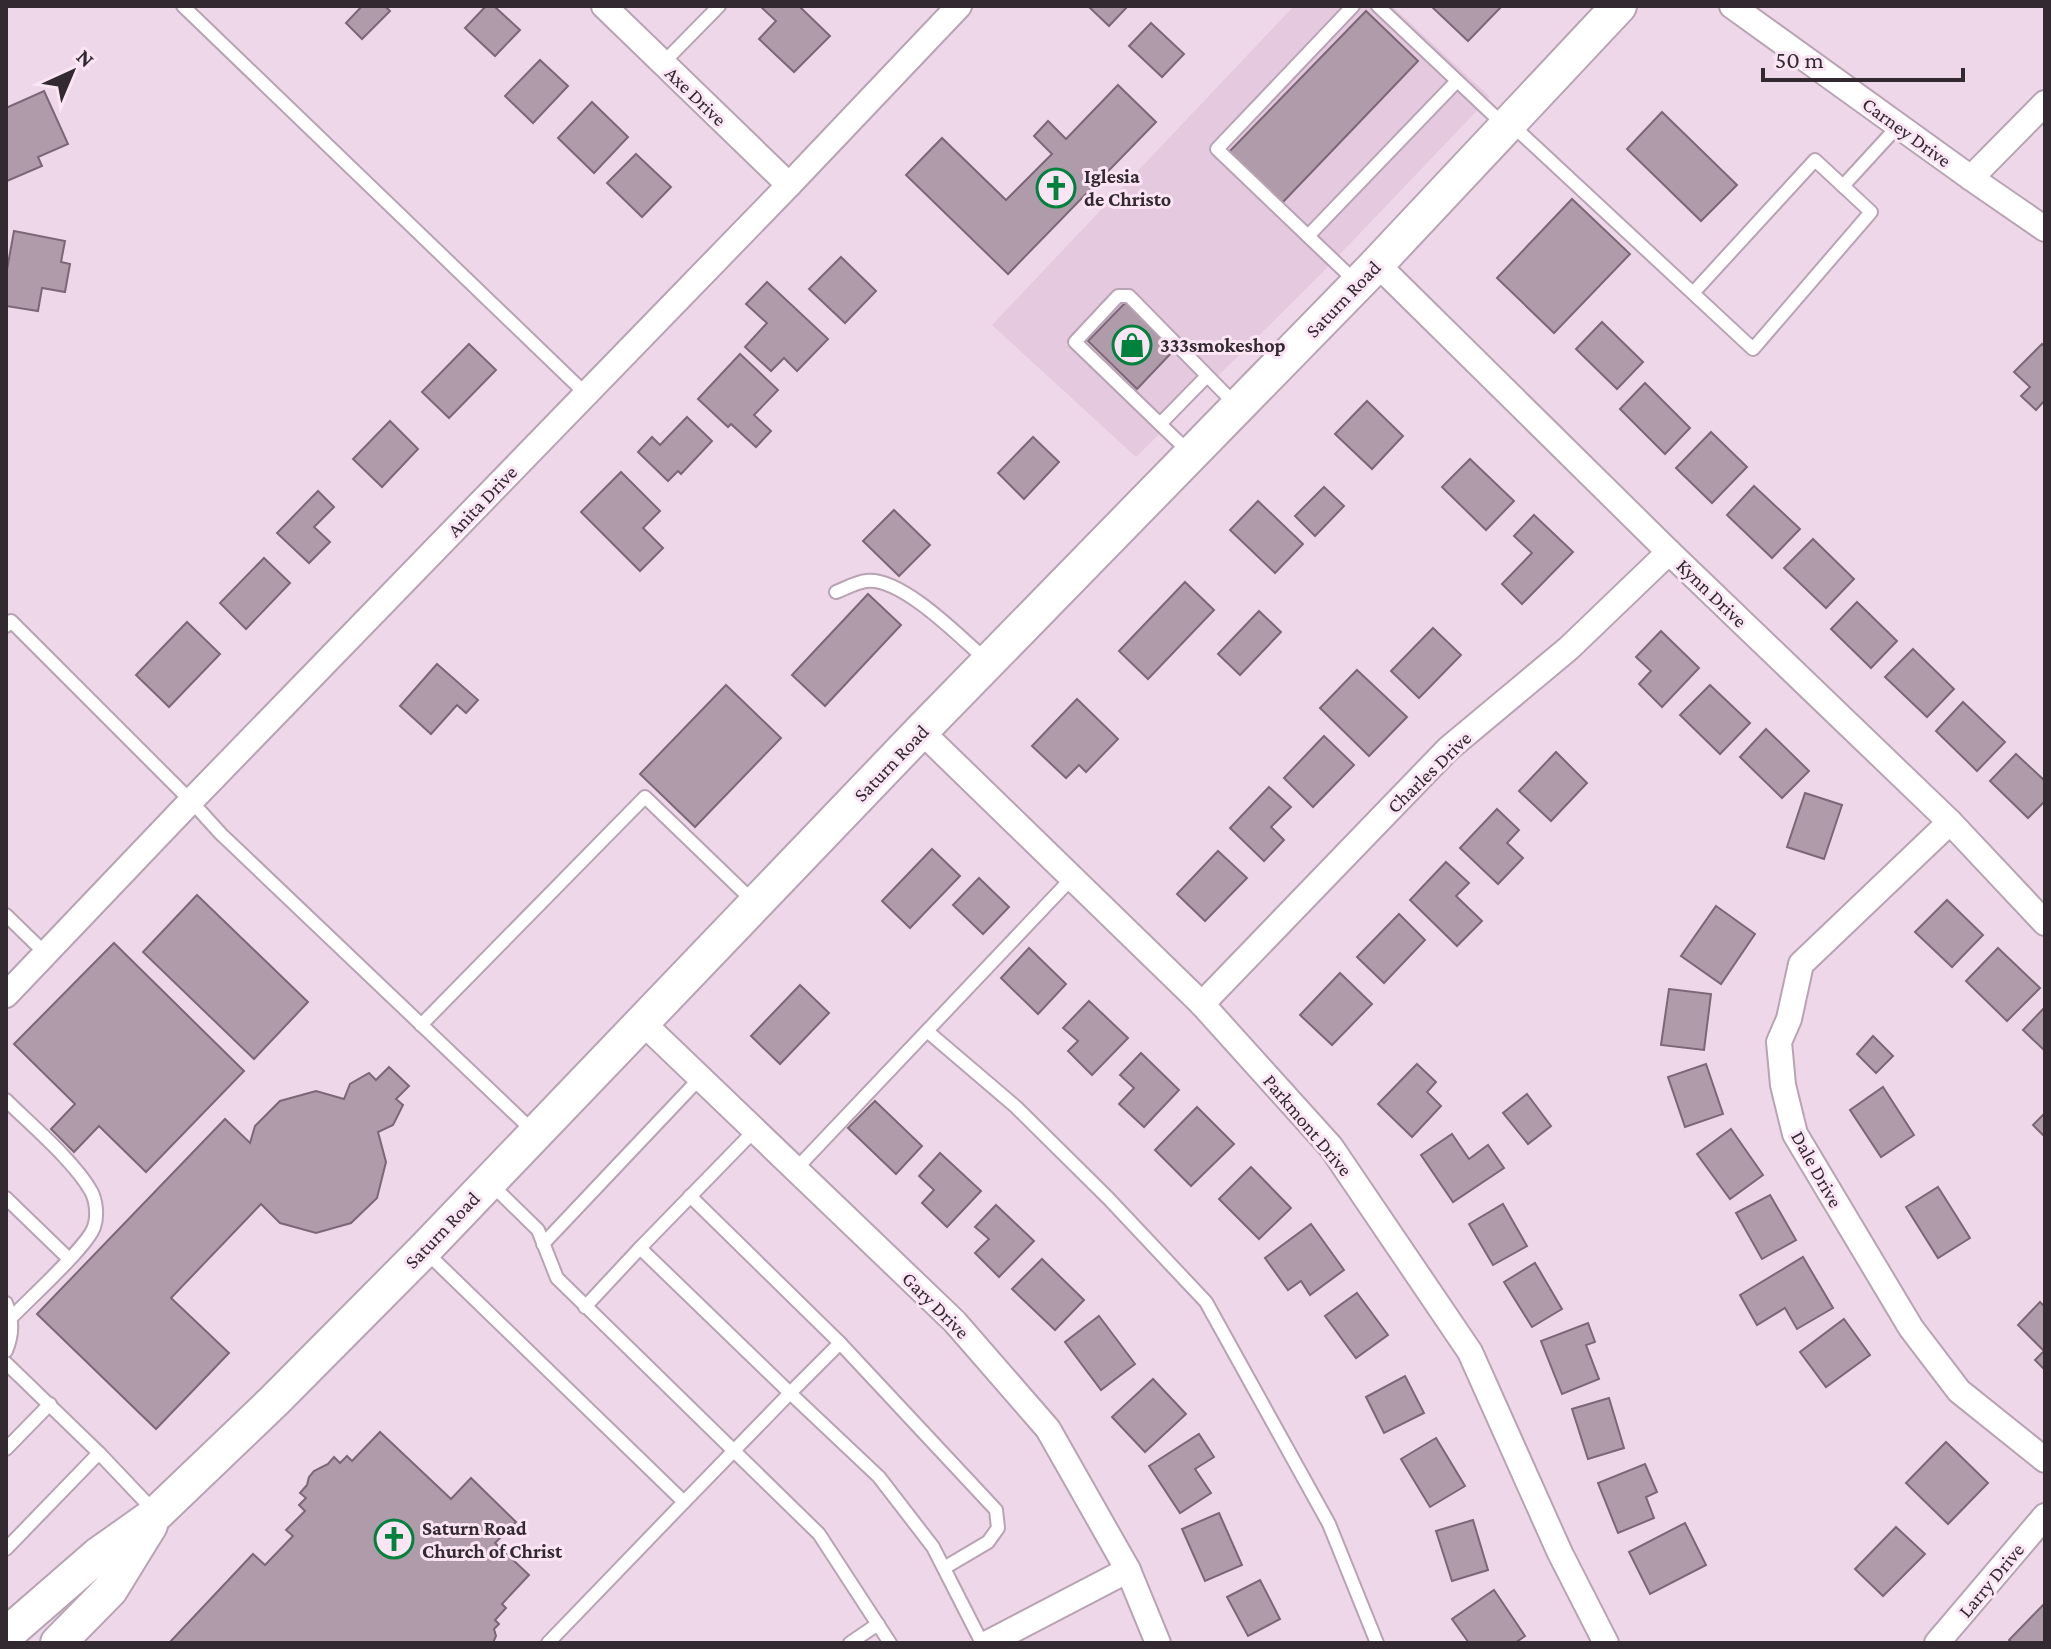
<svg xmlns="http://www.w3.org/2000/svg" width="2051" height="1649" viewBox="0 0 2051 1649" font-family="'Crimson Pro',serif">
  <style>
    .built { fill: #e5c9de }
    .building { fill: #b09baa; stroke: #7b6776; stroke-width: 2 }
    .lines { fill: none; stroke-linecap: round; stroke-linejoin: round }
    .lane-casing { stroke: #b8a3b3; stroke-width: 16 }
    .street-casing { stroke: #b8a3b3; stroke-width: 28 }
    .secondary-casing { stroke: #b8a3b3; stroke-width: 38 }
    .lane { stroke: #fff; stroke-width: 12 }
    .street { stroke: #fff; stroke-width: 24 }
    .secondary { stroke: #fff; stroke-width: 34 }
    .labels { text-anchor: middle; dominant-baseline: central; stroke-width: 6; stroke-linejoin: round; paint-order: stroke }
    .street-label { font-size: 20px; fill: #322a30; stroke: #fbe5f5 }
    .poi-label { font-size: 20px; font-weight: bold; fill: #322a30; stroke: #fbe5f5; text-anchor: start }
  </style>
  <rect width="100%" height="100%" fill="#eed7e8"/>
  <path class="built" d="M 1294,6 L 1392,6 L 1490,97 L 1322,273 L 1136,457 L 992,325 Z"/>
  <g class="building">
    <path d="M 362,6 L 385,6 L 390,11 L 362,39 L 346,23 Z"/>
    <path d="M 486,6 L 494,6 L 520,30 L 495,56 L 465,28 Z"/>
    <path d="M 760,6 L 799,6 L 830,36 L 794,72 L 759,39 L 776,21 Z"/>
    <path d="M 1088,6 L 1128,6 L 1109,26 Z"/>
    <path d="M 1431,6 L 1502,6 L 1468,41 Z"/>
    <path d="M 1366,11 L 1418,61 L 1282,203 L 1229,152 Z"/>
    <path d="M 1151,23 L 1184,54 L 1162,77 L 1129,46 Z"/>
    <path d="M 540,60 L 568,86 L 533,123 L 505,96 Z"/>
    <path d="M 1118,85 L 1156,122 L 1008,274 L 906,175 L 942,138 L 1006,200 L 1052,154 L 1034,136 L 1048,121 L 1066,139 Z"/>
    <path d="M 44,91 L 68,144 L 38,157 L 42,166 L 7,181 L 6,108 Z"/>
    <path d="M 592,102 L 628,137 L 594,173 L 558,138 Z"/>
    <path d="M 1662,112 L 1737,185 L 1701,221 L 1627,149 Z"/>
    <path d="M 636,154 L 671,187 L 642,217 L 607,183 Z"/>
    <path d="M 1572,199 L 1630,254 L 1554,333 L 1497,278 Z"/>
    <path d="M 14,231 L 65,241 L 61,262 L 70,264 L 65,292 L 42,288 L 38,311 L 6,306 L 6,275 Z"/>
    <path d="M 841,257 L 876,291 L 845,323 L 809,289 Z"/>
    <path d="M 767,282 L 828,339 L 797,371 L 784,358 L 771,371 L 745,347 L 767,323 L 746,304 Z"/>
    <path d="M 1126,302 L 1175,349 L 1137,389 L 1088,341 Z"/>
    <path d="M 1602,322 L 1643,362 L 1617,389 L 1576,349 Z"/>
    <path d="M 469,344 L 496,370 L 449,418 L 422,392 Z"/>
    <path d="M 2042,344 L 2045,347 L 2045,400 L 2036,410 L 2021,396 L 2030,387 L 2014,372 Z"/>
    <path d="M 740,354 L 778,390 L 754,415 L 771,431 L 756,447 L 731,424 L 728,427 L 698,399 Z"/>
    <path d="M 1645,383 L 1690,428 L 1665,454 L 1620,409 Z"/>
    <path d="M 1367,401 L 1403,436 L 1372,469 L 1335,434 Z"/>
    <path d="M 687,417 L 712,441 L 681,474 L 678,471 L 668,481 L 638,452 L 652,437 L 660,445 Z"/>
    <path d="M 390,421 L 418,449 L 382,487 L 353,459 Z"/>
    <path d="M 1711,432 L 1747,467 L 1712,503 L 1676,468 Z"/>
    <path d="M 1033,437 L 1059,462 L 1024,499 L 998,473 Z"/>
    <path d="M 1470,459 L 1514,501 L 1486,530 L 1442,487 Z"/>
    <path d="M 621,472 L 660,511 L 643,528 L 663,548 L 640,571 L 581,512 Z"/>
    <path d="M 1754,486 L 1800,529 L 1772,558 L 1727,515 Z"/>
    <path d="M 1324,487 L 1344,506 L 1315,536 L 1295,516 Z"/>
    <path d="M 318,491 L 334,507 L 314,527 L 330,542 L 309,563 L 277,533 Z"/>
    <path d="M 1258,501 L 1303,544 L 1275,573 L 1230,530 Z"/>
    <path d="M 894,510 L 930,545 L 899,576 L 863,541 Z"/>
    <path d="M 1534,515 L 1573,552 L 1522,604 L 1502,584 L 1532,553 L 1514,536 Z"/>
    <path d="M 1813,539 L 1854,579 L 1826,608 L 1784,568 Z"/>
    <path d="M 264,558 L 290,583 L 246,629 L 220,603 Z"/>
    <path d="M 1185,582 L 1214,610 L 1148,679 L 1119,651 Z"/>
    <path d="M 868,594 L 901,625 L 825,706 L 792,675 Z"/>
    <path d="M 1857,602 L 1897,641 L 1871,668 L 1831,629 Z"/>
    <path d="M 1259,611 L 1281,632 L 1240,675 L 1218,654 Z"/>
    <path d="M 187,622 L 220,654 L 169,707 L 136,675 Z"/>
    <path d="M 1433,628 L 1461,655 L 1419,698 L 1391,671 Z"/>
    <path d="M 1661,631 L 1699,668 L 1662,707 L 1639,684 L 1651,671 L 1636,657 Z"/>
    <path d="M 1913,649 L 1954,689 L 1927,717 L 1885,677 Z"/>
    <path d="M 437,664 L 478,700 L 466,713 L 457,705 L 431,734 L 400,706 Z"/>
    <path d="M 1357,670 L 1407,717 L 1369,756 L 1320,708 Z"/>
    <path d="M 726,685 L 781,738 L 695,827 L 640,774 Z"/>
    <path d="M 1710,685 L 1750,723 L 1720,754 L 1680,715 Z"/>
    <path d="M 1077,699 L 1118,739 L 1086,772 L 1079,765 L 1066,778 L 1032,746 Z"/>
    <path d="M 1963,702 L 2005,742 L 1977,771 L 1936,731 Z"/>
    <path d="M 1766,729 L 1809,771 L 1782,798 L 1740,757 Z"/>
    <path d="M 1324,736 L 1354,765 L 1313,807 L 1284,778 Z"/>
    <path d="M 1556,752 L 1587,783 L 1551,821 L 1519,791 Z"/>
    <path d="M 2016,754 L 2045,781 L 2045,801 L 2028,818 L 1990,781 Z"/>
    <path d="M 1269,787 L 1291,807 L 1271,827 L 1284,840 L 1264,861 L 1230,828 Z"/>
    <path d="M 1805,793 L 1842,805 L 1824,859 L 1787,847 Z"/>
    <path d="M 1497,809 L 1519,830 L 1507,843 L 1523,858 L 1498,884 L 1460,848 Z"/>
    <path d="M 932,849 L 960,876 L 910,928 L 882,901 Z"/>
    <path d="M 1218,851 L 1247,878 L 1205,921 L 1177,894 Z"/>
    <path d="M 1446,862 L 1469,883 L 1456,896 L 1482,921 L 1457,946 L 1410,900 Z"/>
    <path d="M 979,878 L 1009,907 L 983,934 L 953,905 Z"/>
    <path d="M 197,895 L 308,1002 L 254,1059 L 143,952 Z"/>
    <path d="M 1947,900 L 1983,935 L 1952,967 L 1915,932 Z"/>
    <path d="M 1716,906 L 1755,934 L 1721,984 L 1681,956 Z"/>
    <path d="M 1399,914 L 1425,940 L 1384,983 L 1357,957 Z"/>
    <path d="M 114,943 L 244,1071 L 146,1172 L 99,1126 L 74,1152 L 51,1129 L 75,1104 L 14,1044 Z"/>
    <path d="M 1029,948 L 1066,984 L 1038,1014 L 1001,978 Z"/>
    <path d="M 1998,948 L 2040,988 L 2007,1021 L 1966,981 Z"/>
    <path d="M 1340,973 L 1372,1004 L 1332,1045 L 1300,1015 Z"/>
    <path d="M 800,985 L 829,1013 L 780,1064 L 751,1036 Z"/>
    <path d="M 1669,989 L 1711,994 L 1704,1050 L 1661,1045 Z"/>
    <path d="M 1089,1001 L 1128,1038 L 1092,1075 L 1068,1051 L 1078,1041 L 1063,1028 Z"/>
    <path d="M 2045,1007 L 2045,1051 L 2023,1030 Z"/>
    <path d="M 1873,1036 L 1893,1056 L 1876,1073 L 1857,1054 Z"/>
    <path d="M 1141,1053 L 1179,1090 L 1144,1127 L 1119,1104 L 1134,1088 L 1120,1075 Z"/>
    <path d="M 1417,1064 L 1436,1082 L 1427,1092 L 1441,1106 L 1412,1137 L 1378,1104 Z"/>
    <path d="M 1706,1064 L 1723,1114 L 1685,1127 L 1668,1077 Z"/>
    <path d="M 389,1067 L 409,1086 L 396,1099 L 403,1105 L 393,1125 L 378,1132 L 386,1162 L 377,1198 L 351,1223 L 316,1233 L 280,1223 L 261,1204 L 171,1298 L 229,1353 L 156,1429 L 37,1314 L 225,1119 L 250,1143 L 255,1126 L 280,1101 L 316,1091 L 344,1099 L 350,1084 L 369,1073 L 376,1080 Z"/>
    <path d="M 1883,1087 L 1914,1135 L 1881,1157 L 1850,1110 Z"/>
    <path d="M 1527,1094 L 1551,1126 L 1528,1144 L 1503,1113 Z"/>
    <path d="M 875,1101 L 922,1146 L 896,1174 L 848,1128 Z"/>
    <path d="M 1197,1107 L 1234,1144 L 1191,1186 L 1155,1150 Z"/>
    <path d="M 2045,1113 L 2045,1137 L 2033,1125 Z"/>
    <path d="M 1731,1129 L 1763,1175 L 1730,1199 L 1697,1154 Z"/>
    <path d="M 1452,1134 L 1469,1159 L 1488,1145 L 1504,1168 L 1453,1202 L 1421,1155 Z"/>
    <path d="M 940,1153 L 981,1191 L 947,1227 L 922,1203 L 934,1190 L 919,1176 Z"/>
    <path d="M 1251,1167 L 1291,1208 L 1259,1239 L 1219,1199 Z"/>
    <path d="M 1938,1187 L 1970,1238 L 1938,1258 L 1906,1207 Z"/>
    <path d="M 1770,1195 L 1796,1240 L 1762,1259 L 1736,1213 Z"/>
    <path d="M 1503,1204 L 1527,1246 L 1493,1265 L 1469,1224 Z"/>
    <path d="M 996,1205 L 1034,1241 L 999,1277 L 975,1253 L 989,1239 L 975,1227 Z"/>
    <path d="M 1311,1224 L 1344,1270 L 1310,1295 L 1301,1281 L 1288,1290 L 1265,1258 Z"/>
    <path d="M 1803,1257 L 1833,1308 L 1797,1329 L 1785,1308 L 1757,1325 L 1740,1295 Z"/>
    <path d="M 1042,1259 L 1084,1300 L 1055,1330 L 1012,1289 Z"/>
    <path d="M 1535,1263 L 1562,1309 L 1532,1327 L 1504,1282 Z"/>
    <path d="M 1357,1293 L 1388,1335 L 1356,1358 L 1325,1316 Z"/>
    <path d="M 2040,1302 L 2045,1307 L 2045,1370 L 2035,1360 L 2044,1351 L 2018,1325 Z"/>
    <path d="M 1099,1316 L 1135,1364 L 1101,1390 L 1065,1342 Z"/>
    <path d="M 1844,1319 L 1870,1355 L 1826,1387 L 1800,1352 Z"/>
    <path d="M 1588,1323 L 1595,1342 L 1586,1345 L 1599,1379 L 1562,1394 L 1541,1341 Z"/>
    <path d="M 1405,1376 L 1424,1413 L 1384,1433 L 1366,1397 Z"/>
    <path d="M 1153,1379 L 1186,1414 L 1145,1452 L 1112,1417 Z"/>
    <path d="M 1609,1398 L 1624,1448 L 1588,1459 L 1572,1409 Z"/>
    <path d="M 380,1432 L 451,1499 L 471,1478 L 516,1522 L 495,1543 L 529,1575 L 502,1604 L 506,1608 L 495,1620 L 499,1624 L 494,1629 L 496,1636 L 493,1643 L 169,1643 L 253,1554 L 265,1565 L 293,1536 L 286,1530 L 305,1511 L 299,1505 L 306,1498 L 300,1493 L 307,1485 L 309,1477 L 314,1471 L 328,1464 L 334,1457 L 340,1463 L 347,1456 L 352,1461 Z"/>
    <path d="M 1199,1434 L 1214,1457 L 1195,1469 L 1211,1493 L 1180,1513 L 1149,1466 Z"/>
    <path d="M 1436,1438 L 1465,1486 L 1430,1507 L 1401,1459 Z"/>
    <path d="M 1946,1442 L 1988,1483 L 1948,1524 L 1906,1483 Z"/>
    <path d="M 1645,1464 L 1657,1492 L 1646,1497 L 1654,1518 L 1618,1533 L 1598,1483 Z"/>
    <path d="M 1219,1513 L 1242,1565 L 1205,1581 L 1182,1529 Z"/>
    <path d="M 1473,1520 L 1488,1570 L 1452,1581 L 1436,1531 Z"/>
    <path d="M 1685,1523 L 1706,1565 L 1650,1594 L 1629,1552 Z"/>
    <path d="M 1896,1527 L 1925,1554 L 1883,1596 L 1855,1569 Z"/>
    <path d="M 1260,1580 L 1280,1619 L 1248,1636 L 1227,1597 Z"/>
    <path d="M 1494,1590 L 1525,1636 L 1515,1643 L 1469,1643 L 1452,1619 Z"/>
    <path d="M 2045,1603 L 2045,1643 L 2012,1643 L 2009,1640 Z"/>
  </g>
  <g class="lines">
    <defs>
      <g id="lane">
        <path d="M 183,6 L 586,394"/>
        <path d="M 1353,6 L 1217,149 L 1355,281"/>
        <path d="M 1378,6 L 1504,125"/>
        <path d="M 663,63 L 719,6"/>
        <path d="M 1512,125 L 1753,349 L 1871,212 L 1815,160 L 1693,293"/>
        <path d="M 1843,186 L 1898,126"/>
        <path d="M 1308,236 L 1457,81"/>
        <path d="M 1160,424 L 1207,376"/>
        <path d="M 1189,452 L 1075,342 L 1118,296 L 1129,296 L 1236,405"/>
        <path d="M 836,592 C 846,588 857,582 866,581 C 901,576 961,638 986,660"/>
        <path d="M 6,626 L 11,621 L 191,801 L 221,834 L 533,1131"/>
        <path d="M 6,915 L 46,954"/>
        <path d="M 421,1025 L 645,797 L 755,903"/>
        <path d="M 927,1031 L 1016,1107 L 1108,1198 L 1206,1302 L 1329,1524 L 1377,1643"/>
        <path d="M 6,1100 C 31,1125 74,1161 91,1191 C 96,1200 98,1216 94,1227 C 88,1246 28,1300 11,1318"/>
        <path d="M 796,1169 L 1072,878"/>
        <path d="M 491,1184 L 538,1230 L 557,1278 L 819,1534 L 890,1643"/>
        <path d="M 690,1196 L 840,1343 L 996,1510 L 998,1528 L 988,1542 L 944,1568"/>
        <path d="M 6,1198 L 69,1259"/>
        <path d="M 543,1244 L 700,1078"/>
        <path d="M 426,1252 L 684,1502 L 548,1643"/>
        <path d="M 6,1303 C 13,1320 13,1334 6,1351"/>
        <path d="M 585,1307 L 640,1248"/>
        <path d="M 840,1343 L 790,1393 L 879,1477 L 933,1547 L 982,1643"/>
        <path d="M 6,1363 L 99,1453"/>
        <path d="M 6,1449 L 50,1404"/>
        <path d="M 684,1502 L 790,1393 L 640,1248 L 755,1130"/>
        <path d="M 6,1549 L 99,1453 L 154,1511"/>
        <path d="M 850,1643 L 878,1624"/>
      </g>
      <g id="street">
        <path d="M 604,6 L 789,185"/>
        <path d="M 1732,6 L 1971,178 L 2045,229"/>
        <path d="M 1971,178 L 2045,103"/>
        <path d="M 1377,264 L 1669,552 L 1950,822 L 2045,923"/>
        <path d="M 921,731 L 1202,1004 L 1331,1147 L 1470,1352 L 1560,1553 L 1606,1643"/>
        <path d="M 1950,822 L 1801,964 L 1789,1019 L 1779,1042 L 1783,1085 L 1795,1134 L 1911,1328 L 1959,1391 L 2045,1460"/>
        <path d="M 6,995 L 191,801 L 789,185 L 959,6"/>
        <path d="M 1202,1004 L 1448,749 L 1569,648 L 1669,552"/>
        <path d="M 642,1022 L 955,1322 L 1048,1429 L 1128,1570 L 1158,1643"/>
        <path d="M 988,1643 L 1128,1570"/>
        <path d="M 1937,1643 L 2045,1516"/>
      </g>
      <g id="secondary">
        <path d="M 6,1635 L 98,1555 L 156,1514 L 274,1401 L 424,1250 L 921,731 L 1377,264 L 1619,6"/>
        <path d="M 58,1643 L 110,1590 L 150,1525"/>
      </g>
    </defs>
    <use href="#lane" class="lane-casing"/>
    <use href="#street" class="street-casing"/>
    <use href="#secondary" class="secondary-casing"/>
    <use href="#lane" class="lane"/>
    <use href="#street" class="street"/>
    <use href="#secondary" class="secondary"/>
  </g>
  <defs>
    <symbol id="church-ring" viewBox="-11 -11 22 22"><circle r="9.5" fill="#fbe5f5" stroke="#00823d" stroke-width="1.5"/><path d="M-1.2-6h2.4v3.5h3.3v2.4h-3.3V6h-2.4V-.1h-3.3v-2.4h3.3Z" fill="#00823d"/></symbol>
    <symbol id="shop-ring" viewBox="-11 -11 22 22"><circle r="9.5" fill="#fbe5f5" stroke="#00823d" stroke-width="1.5"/><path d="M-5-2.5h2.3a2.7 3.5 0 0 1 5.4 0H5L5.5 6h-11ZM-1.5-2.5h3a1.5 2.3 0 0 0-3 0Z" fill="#00823d"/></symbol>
  </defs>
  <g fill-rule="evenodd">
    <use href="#church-ring" x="1034" y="166" width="44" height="44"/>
    <use href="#shop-ring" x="1110" y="323" width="44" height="44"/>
    <use href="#church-ring" x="372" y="1517" width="44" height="44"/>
  </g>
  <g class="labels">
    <g class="street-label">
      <text transform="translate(696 96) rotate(44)">Axe Drive</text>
      <text transform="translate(1907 132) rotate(36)">Carney Drive</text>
      <text transform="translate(1343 299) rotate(-46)">Saturn Road</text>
      <text transform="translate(482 501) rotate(-46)">Anita Drive</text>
      <text transform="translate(1712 593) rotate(44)">Kynn Drive</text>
      <text transform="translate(891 763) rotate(-46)">Saturn Road</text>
      <text transform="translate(1429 772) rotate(-44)">Charles Drive</text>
      <text transform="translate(1308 1125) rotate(50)">Parkmont Drive</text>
      <text transform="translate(1817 1169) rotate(61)">Dale Drive</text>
      <text transform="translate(442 1230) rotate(-46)">Saturn Road</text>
      <text transform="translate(936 1305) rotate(45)">Gary Drive</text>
      <text transform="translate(1991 1580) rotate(-50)">Larry Drive</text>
    </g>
    <g class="poi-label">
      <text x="1084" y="176">Iglesia<tspan x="1084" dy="23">de Christo</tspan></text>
      <text x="1160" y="345">333smokeshop</text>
      <text x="422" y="1528">Saturn Road<tspan x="422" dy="23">Church of Christ</tspan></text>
    </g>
  </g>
  <rect width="2051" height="1649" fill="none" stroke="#322a30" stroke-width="16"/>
  <g transform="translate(72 72) rotate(44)" stroke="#fbe5f5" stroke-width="6" paint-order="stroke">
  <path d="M0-6L14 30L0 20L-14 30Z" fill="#322a30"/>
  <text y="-12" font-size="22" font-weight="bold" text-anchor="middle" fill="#322a30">N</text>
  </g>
  <path d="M1763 68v12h200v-12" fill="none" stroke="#322a30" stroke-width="4"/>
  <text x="1775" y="68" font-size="24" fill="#322a30" stroke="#fbe5f5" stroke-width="6" paint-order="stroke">50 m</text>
</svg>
